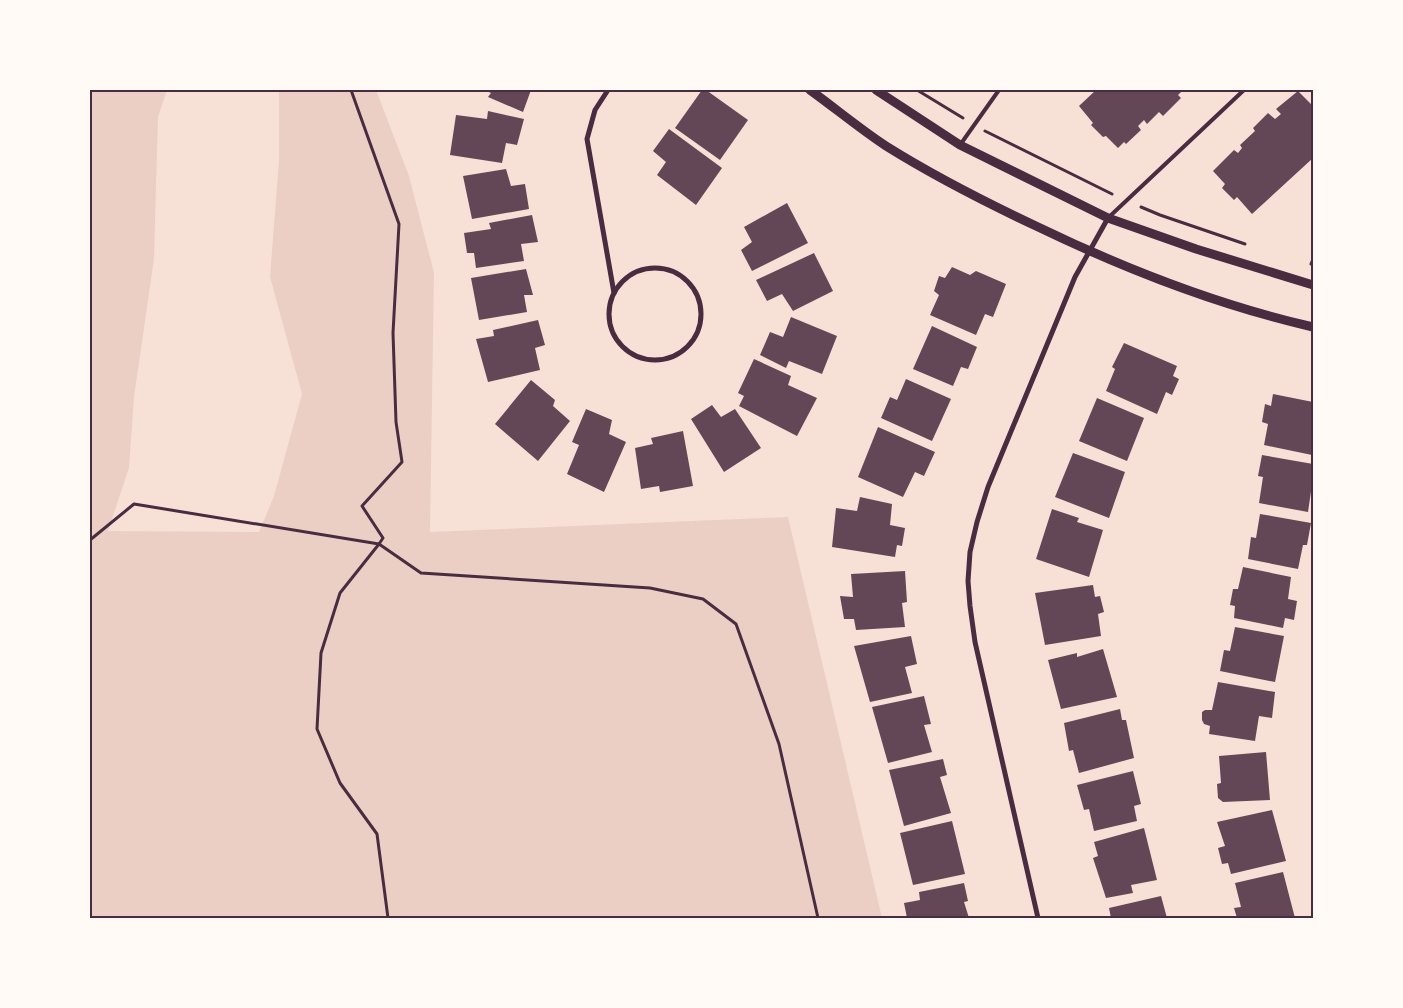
<svg xmlns="http://www.w3.org/2000/svg" width="1403" height="1008" viewBox="0 0 1403 1008" font-family="Lato,sans-serif">
  <style>
    .green { fill: #ebcfc5 }
    .building { fill: #644757 }
    .lines { fill: none; stroke-linecap: round; stroke-linejoin: round }
    .path { stroke: #4a2c40; stroke-width: 3 }
    .service { stroke: #4a2c40; stroke-width: 4 }
    .minor { stroke: #4a2c40; stroke-width: 5 }
    .tertiary { stroke: #4a2c40; stroke-width: 9 }
    .neatline { fill: none; stroke: #4a2c40; stroke-width: 2 }
  </style>
  <rect width="100%" height="100%" fill="#f7e1d7"/>
  <path class="green" d="M 90,90 L 167,90 L 158,117 L 154,259 L 134,397 L 129,468 L 108,531 L 259,532 L 274,496 L 302,394 L 270,277 L 279,161 L 279,90 L 376,90 L 409,176 L 434,273 L 430,532 L 788,517 L 882,918 L 90,918 Z"/>
  <g class="building">
    <path d="M 484,90 L 531,90 L 523,112 L 488,97 L 491,93 Z"/>
    <path d="M 702,90 L 706,90 L 748,120 L 720,160 L 675,128 Z"/>
    <path d="M 1096,90 L 1183,90 L 1178,95 L 1181,98 L 1163,116 L 1159,112 L 1147,124 L 1144,120 L 1138,126 L 1141,130 L 1126,144 L 1124,142 L 1118,148 L 1106,136 L 1103,137 L 1091,125 L 1093,123 L 1079,106 Z"/>
    <path d="M 1298,91 L 1311,104 L 1313,103 L 1313,158 L 1252,214 L 1237,197 L 1234,200 L 1222,188 L 1225,184 L 1213,171 L 1234,150 L 1238,153 L 1242,148 L 1240,145 L 1255,131 L 1253,128 L 1268,113 L 1275,119 L 1281,114 L 1276,109 Z"/>
    <path d="M 488,111 L 524,119 L 517,145 L 506,143 L 502,163 L 450,155 L 456,115 L 487,119 Z"/>
    <path d="M 669,129 L 722,168 L 696,205 L 657,175 L 666,162 L 653,151 Z"/>
    <path d="M 506,169 L 511,186 L 525,184 L 529,209 L 472,219 L 463,176 Z"/>
    <path d="M 787,203 L 808,243 L 752,271 L 741,250 L 752,242 L 744,227 Z"/>
    <path d="M 532,215 L 538,242 L 521,244 L 524,261 L 476,268 L 474,253 L 467,253 L 464,233 L 491,229 L 489,223 Z"/>
    <path d="M 814,253 L 833,291 L 793,311 L 782,294 L 767,301 L 756,280 Z"/>
    <path d="M 952,267 L 970,275 L 976,271 L 1006,284 L 993,317 L 985,314 L 976,335 L 930,315 L 939,295 L 934,291 L 939,276 L 945,278 Z"/>
    <path d="M 526,269 L 533,295 L 524,295 L 527,312 L 479,320 L 471,278 Z"/>
    <path d="M 791,317 L 837,336 L 822,374 L 789,361 L 786,368 L 760,355 L 770,332 L 783,337 Z"/>
    <path d="M 538,320 L 545,345 L 535,348 L 540,370 L 488,382 L 476,339 L 494,336 L 493,330 Z"/>
    <path d="M 932,326 L 977,347 L 968,369 L 961,367 L 953,386 L 913,369 Z"/>
    <path d="M 1124,343 L 1177,366 L 1173,376 L 1179,379 L 1172,395 L 1166,392 L 1157,414 L 1106,391 L 1115,369 L 1112,367 Z"/>
    <path d="M 754,359 L 791,376 L 788,385 L 817,398 L 797,436 L 739,406 L 744,396 L 738,393 Z"/>
    <path d="M 906,379 L 951,399 L 932,441 L 881,418 L 890,397 L 897,400 Z"/>
    <path d="M 531,380 L 555,400 L 553,406 L 570,421 L 538,461 L 495,424 Z"/>
    <path d="M 1273,394 L 1313,402 L 1312,455 L 1264,445 L 1268,424 L 1262,422 L 1265,404 L 1271,406 Z"/>
    <path d="M 1097,398 L 1144,418 L 1127,461 L 1079,441 Z"/>
    <path d="M 712,405 L 721,417 L 735,409 L 761,448 L 724,472 L 691,419 Z"/>
    <path d="M 586,409 L 612,420 L 609,434 L 626,442 L 604,492 L 567,474 L 579,445 L 572,442 Z"/>
    <path d="M 878,427 L 935,452 L 924,476 L 915,472 L 903,497 L 858,477 Z"/>
    <path d="M 683,431 L 693,486 L 660,492 L 659,486 L 641,489 L 635,448 L 653,444 L 651,438 Z"/>
    <path d="M 1073,453 L 1125,472 L 1109,518 L 1055,497 Z"/>
    <path d="M 1262,455 L 1313,464 L 1313,478 L 1308,512 L 1259,503 L 1263,477 L 1258,476 Z"/>
    <path d="M 860,497 L 892,504 L 890,525 L 905,528 L 902,546 L 897,545 L 895,557 L 832,547 L 836,508 L 857,511 Z"/>
    <path d="M 1052,509 L 1079,518 L 1077,522 L 1103,530 L 1089,577 L 1036,559 Z"/>
    <path d="M 1260,514 L 1311,523 L 1307,545 L 1303,545 L 1298,569 L 1248,559 L 1251,537 L 1256,538 Z"/>
    <path d="M 1243,567 L 1291,577 L 1288,599 L 1297,601 L 1294,620 L 1285,618 L 1283,628 L 1234,618 L 1235,606 L 1230,605 L 1233,589 L 1238,589 Z"/>
    <path d="M 905,571 L 907,602 L 902,603 L 905,627 L 856,630 L 854,619 L 844,619 L 840,596 L 853,597 L 851,574 Z"/>
    <path d="M 1093,585 L 1095,597 L 1100,596 L 1104,612 L 1098,614 L 1101,636 L 1045,645 L 1035,593 Z"/>
    <path d="M 1235,627 L 1284,636 L 1275,682 L 1220,671 L 1224,650 L 1230,651 Z"/>
    <path d="M 911,636 L 917,664 L 905,667 L 912,693 L 870,702 L 854,646 Z"/>
    <path d="M 1103,649 L 1117,697 L 1061,709 L 1048,660 L 1077,653 L 1077,657 Z"/>
    <path d="M 1218,682 L 1275,692 L 1272,718 L 1259,716 L 1255,741 L 1209,734 L 1210,726 L 1204,724 L 1202,720 L 1202,712 L 1205,710 L 1212,710 Z"/>
    <path d="M 924,696 L 931,724 L 924,725 L 932,752 L 888,763 L 872,707 Z"/>
    <path d="M 1120,709 L 1122,720 L 1126,720 L 1134,758 L 1079,773 L 1073,750 L 1069,751 L 1064,723 Z"/>
    <path d="M 1266,752 L 1270,800 L 1223,802 L 1218,798 L 1217,784 L 1221,783 L 1219,756 Z"/>
    <path d="M 943,759 L 947,775 L 940,777 L 951,813 L 904,826 L 889,770 Z"/>
    <path d="M 1133,771 L 1141,804 L 1134,806 L 1137,821 L 1094,831 L 1089,809 L 1084,810 L 1077,785 Z"/>
    <path d="M 1272,810 L 1286,861 L 1231,874 L 1228,863 L 1222,864 L 1218,848 L 1225,846 L 1217,822 Z"/>
    <path d="M 952,821 L 965,874 L 913,885 L 900,833 Z"/>
    <path d="M 1144,828 L 1157,880 L 1131,885 L 1133,893 L 1106,898 L 1093,858 L 1098,856 L 1094,842 Z"/>
    <path d="M 1283,872 L 1295,918 L 1237,918 L 1234,908 L 1241,907 L 1235,883 Z"/>
    <path d="M 964,883 L 968,901 L 964,902 L 969,918 L 907,918 L 904,903 L 920,900 L 919,892 Z"/>
    <path d="M 1161,896 L 1167,918 L 1111,918 L 1109,908 Z"/>
  </g>
  <g class="lines">
    <g class="path">
      <path d="M 917,90 L 963,118"/>
      <path d="M 985,131 L 1112,194"/>
      <path d="M 1141,207 L 1160,215 L 1245,244"/>
      <path d="M 1311,264 L 1313,259"/>
      <path d="M 90,540 L 134,504 L 379,544 L 383,538 L 362,506 L 402,462 L 396,422 L 393,333 L 399,224 L 351,90"/>
      <path d="M 388,918 L 377,834 L 340,783 L 317,729 L 321,653 L 340,593 L 379,544 L 421,573 L 650,588 L 703,599 L 736,624 L 779,744 L 818,918"/>
    </g>
    <g class="service">
      <path d="M 960,145 L 999,90"/>
      <path d="M 1109,217 L 1244,90"/>
    </g>
    <g class="minor">
      <path d="M 608,90 L 595,110 L 587,139 L 614,293"/>
      <circle cx="655" cy="314" r="46"/>
      <path d="M 1038,918 L 975,642 L 970,606 L 968,581 L 970,552 L 977,522 L 988,487 L 1075,277 L 1108,218"/>
    </g>
    <g class="tertiary">
      <path d="M 810,90 C 835,108 860,129 886,146 C 934,176 985,202 1036,226 C 1125,269 1217,305 1313,327"/>
      <path d="M 876,90 L 960,145 L 1108,218 L 1196,249 L 1313,285"/>
    </g>
  </g>
  <rect width="1403" height="1008" fill="none" stroke="#fffaf5" stroke-width="182"/>
  <rect x="91" y="91" width="1221" height="826" class="neatline"/>
</svg>
